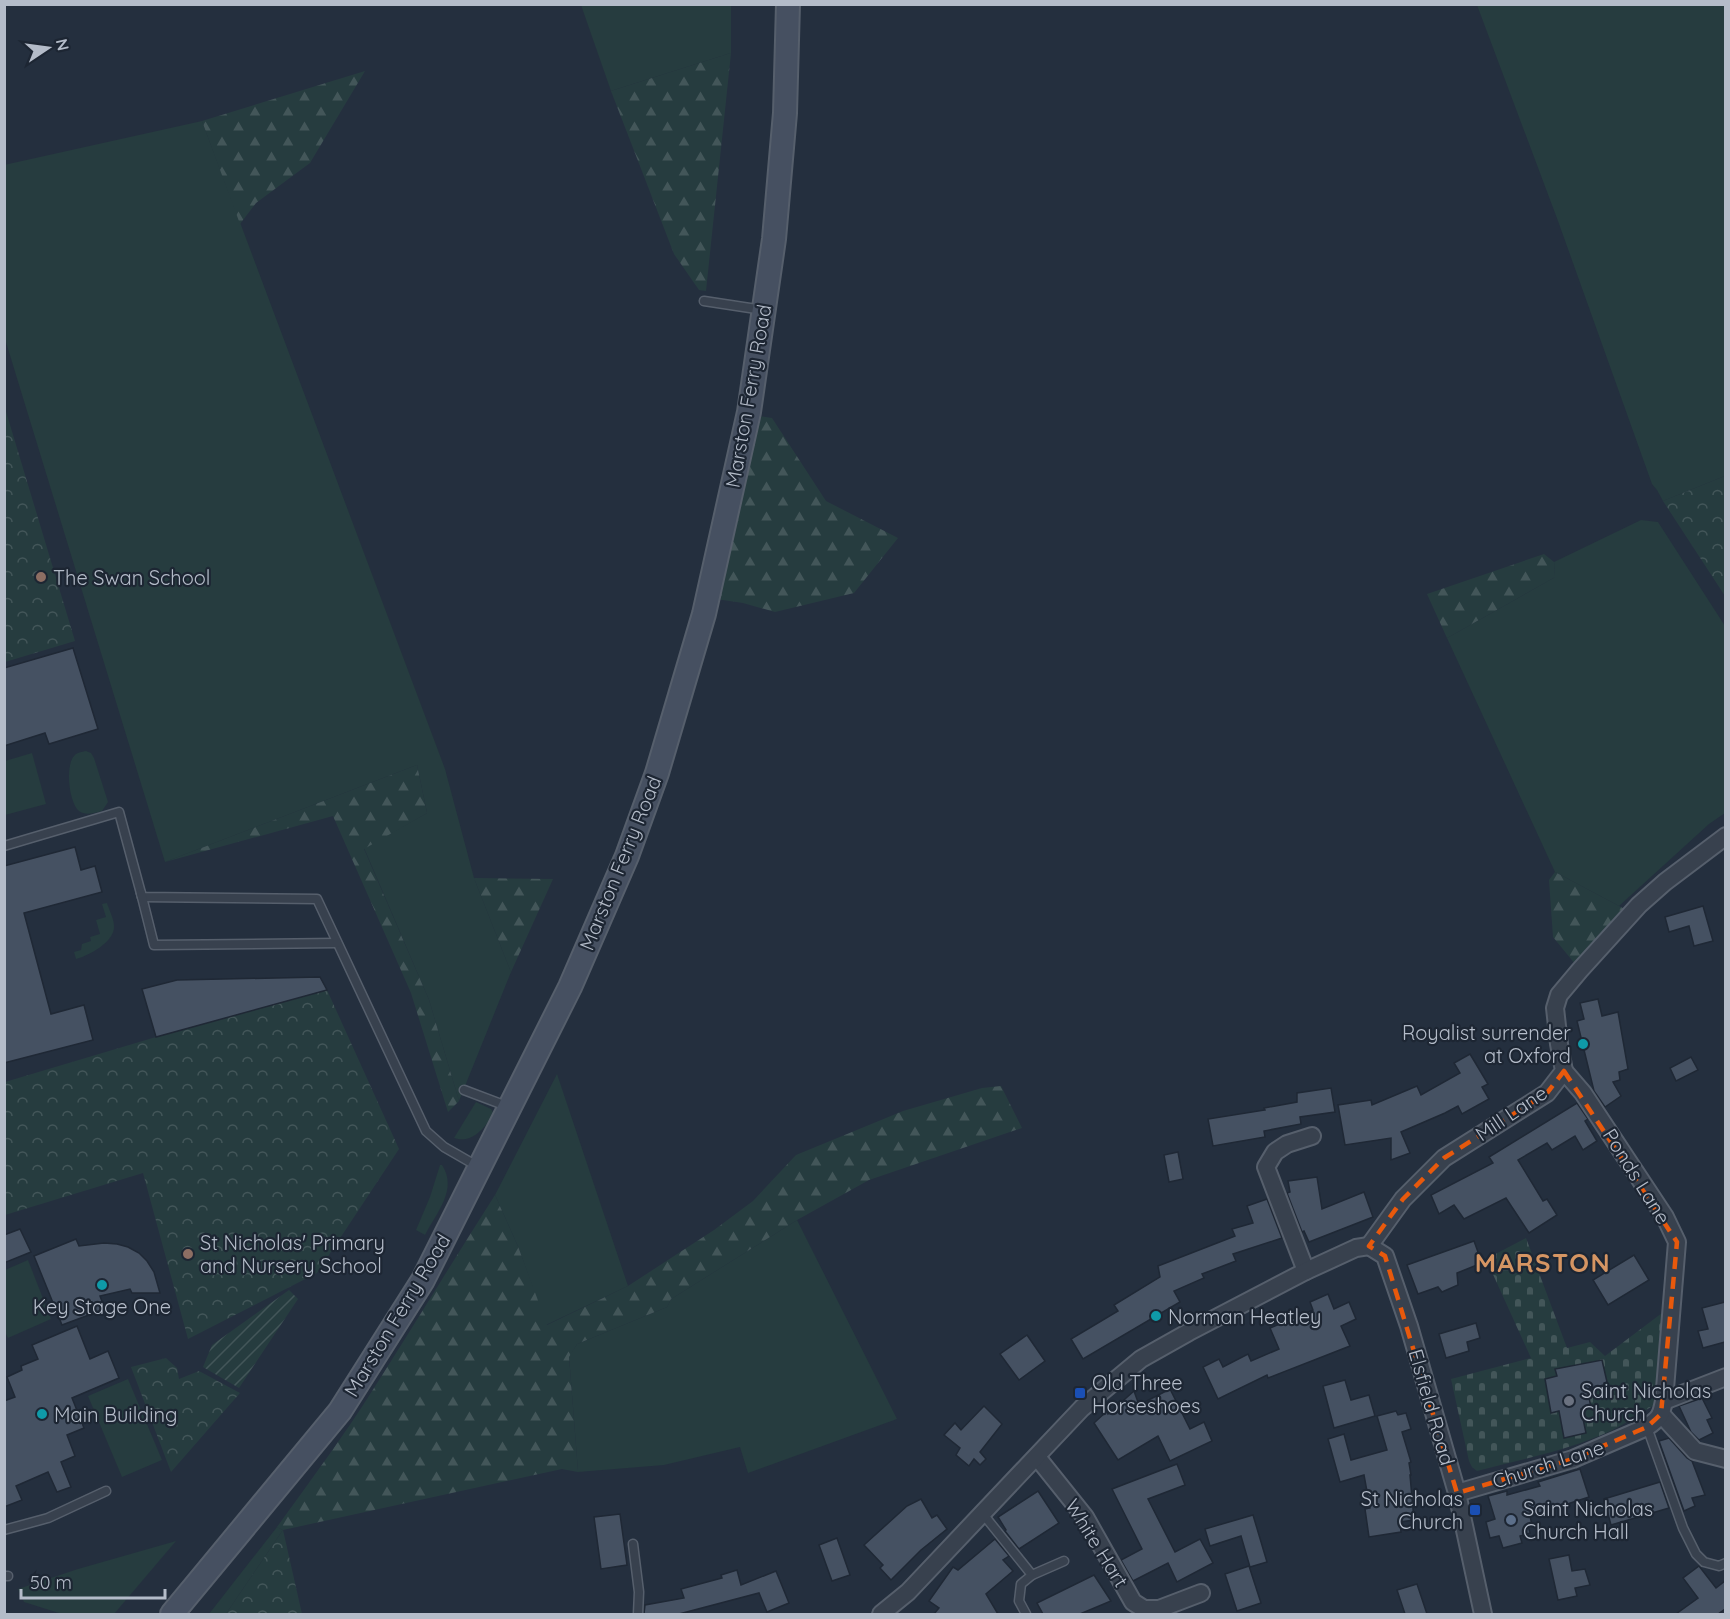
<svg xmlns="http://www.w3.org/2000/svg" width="1730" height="1619" viewBox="0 0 1730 1619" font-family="Quicksand,sans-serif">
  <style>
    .grass { fill: #263c3f }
    .forest { fill: url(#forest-firs) }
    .cemetery { fill: url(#cemetery-stones) }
    .park { fill: url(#park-crowns) }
    .garden { fill: url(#garden-furrows) }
    .building { fill: #455162; stroke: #1f2835; stroke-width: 1.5 }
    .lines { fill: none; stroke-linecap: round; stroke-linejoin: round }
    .lane-casing { stroke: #565f6c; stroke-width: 11 }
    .street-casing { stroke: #565f6c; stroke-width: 20 }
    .secondary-casing { stroke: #565f6c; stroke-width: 26 }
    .lane { stroke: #38414e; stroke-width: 8 }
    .street { stroke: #38414e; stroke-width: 16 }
    .secondary { stroke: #465061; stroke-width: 22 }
    .marked { fill: none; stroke: #e8590c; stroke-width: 4.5; stroke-dasharray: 12 8; stroke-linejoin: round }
    .education-dot { fill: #8d6e63; stroke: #1d2633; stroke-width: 2 }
    .culture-dot { fill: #0f9aa8; stroke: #1d2633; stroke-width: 2 }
    .transit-dot { fill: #1a4fb4; stroke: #1d2633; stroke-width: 2 }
    .worship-dot { fill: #6b7280; stroke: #1d2633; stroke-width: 2 }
    .service-dot { fill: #5c6f8a; stroke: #1d2633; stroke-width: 2 }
    .labels { text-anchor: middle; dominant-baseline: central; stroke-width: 4.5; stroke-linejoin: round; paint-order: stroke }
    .street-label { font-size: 20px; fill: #b4bcc9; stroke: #1d2633 }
    .poi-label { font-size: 20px; fill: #b4bcc9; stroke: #1d2633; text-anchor: start }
    .district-label { font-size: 26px; font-weight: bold; letter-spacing: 1.5px; fill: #d59563; stroke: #1d2633 }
  </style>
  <defs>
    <pattern id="forest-firs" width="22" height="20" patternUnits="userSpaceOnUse" patternTransform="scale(1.5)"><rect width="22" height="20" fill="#263c3f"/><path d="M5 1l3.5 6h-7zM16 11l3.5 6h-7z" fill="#435659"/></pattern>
    <pattern id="cemetery-stones" width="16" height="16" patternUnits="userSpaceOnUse" patternTransform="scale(1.5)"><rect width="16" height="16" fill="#263c3f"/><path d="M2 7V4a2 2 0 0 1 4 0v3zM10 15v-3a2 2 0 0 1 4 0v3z" fill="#435659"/></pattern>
    <pattern id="park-crowns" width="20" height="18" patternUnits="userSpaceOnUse" patternTransform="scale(1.5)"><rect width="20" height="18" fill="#263c3f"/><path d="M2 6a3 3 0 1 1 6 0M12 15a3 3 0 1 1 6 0" fill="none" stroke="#435659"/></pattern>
    <pattern id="garden-furrows" width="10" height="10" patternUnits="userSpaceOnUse" patternTransform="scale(1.5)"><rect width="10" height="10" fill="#263c3f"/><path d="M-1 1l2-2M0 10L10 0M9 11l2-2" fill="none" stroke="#435659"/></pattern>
  </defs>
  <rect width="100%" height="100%" fill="#242f3e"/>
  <g class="grass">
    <path d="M 581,5 L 731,5 L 731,53 L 611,91 Z"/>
    <path d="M 1477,5 L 1725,5 L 1725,476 L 1663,501 L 1657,490 L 1652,484 L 1558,221 Z"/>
    <path d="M 202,121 L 445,769 L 474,878 L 511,972 L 459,1101 L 429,1000 L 364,848 L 427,813 L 417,765 L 165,862 L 5,339 L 4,165 Z"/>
    <path d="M 1641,520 L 1658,522 L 1725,626 L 1725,813 L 1709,824 L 1619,906 L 1555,872 L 1447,638 L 1555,577 L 1554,562 Z"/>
    <path d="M 86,751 L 91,753 L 94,758 L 108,802 L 102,811 C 95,813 85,816 79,811 C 69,803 65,766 74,756 C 77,752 82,752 86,751 Z"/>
    <path d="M 32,753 L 46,804 L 5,815 L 5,761 Z"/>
    <path d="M 107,903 C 109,910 114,919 114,926 C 115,942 88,956 76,959 L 74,952 L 81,950 L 82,944 L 91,941 L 90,937 L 100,934 L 96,920 L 106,917 L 102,904 Z"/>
    <path d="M 557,1074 L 628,1286 L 546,1325 L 519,1249 L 495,1195 Z"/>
    <path d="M 476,1102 L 491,1109 L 494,1114 C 484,1128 473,1144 454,1138 Z"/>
    <path d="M 440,1165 L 442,1165 C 458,1189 437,1212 425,1235 L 416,1230 L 430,1197 Z"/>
    <path d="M 797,1220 L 897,1419 L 748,1473 L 740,1447 L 664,1465 L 578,1472 L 569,1356 L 577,1344 L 667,1307 L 671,1299 Z"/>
    <path d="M 28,1260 L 51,1319 L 8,1338 L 4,1330 L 5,1270 Z"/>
    <path d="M 128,1379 L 162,1460 L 122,1477 L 88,1396 Z"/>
    <path d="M 277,1527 L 283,1530 L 226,1614 L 209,1614 Z"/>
    <path d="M 176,1541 L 114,1614 L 62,1614 L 24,1602 L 18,1589 L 78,1569 Z"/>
  </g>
  <g class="forest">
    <path d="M 731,53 L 706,291 L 699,290 L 674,254 L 611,91 Z"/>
    <path d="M 365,71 L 310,163 L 256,203 L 240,224 L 202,121 Z"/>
    <path d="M 758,416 L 772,418 L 826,501 L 898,538 L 854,593 L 775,612 L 743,603 L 716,599 Z"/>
    <path d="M 1544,554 L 1554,562 L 1555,577 L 1447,638 L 1427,594 Z"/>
    <path d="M 417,765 L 427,813 L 364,849 L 429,1000 L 459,1101 L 448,1112 L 411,993 L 333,816 L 165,862 Z"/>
    <path d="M 1555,872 L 1632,913 L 1580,970 L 1553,937 L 1549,880 Z"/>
    <path d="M 474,878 L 553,879 L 511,972 Z"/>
    <path d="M 1001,1086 L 1022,1128 L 869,1180 L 797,1220 L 671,1299 L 667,1307 L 577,1344 L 569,1357 L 578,1472 L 562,1469 L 283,1530 L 277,1527 C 310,1481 344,1436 374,1388 C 415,1324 454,1259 495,1195 L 519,1249 L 547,1325 L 628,1286 L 714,1230 L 753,1201 L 796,1155 L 903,1111 L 982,1088 Z"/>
  </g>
  <path class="cemetery" d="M 1526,1238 L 1567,1348 L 1590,1342 L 1605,1356 L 1666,1310 L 1656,1404 C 1637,1415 1620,1428 1599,1436 C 1560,1452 1518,1460 1477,1471 L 1472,1467 L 1469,1461 L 1451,1379 L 1531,1358 L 1486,1259 Z"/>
  <g class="park">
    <path d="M 4,405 L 75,641 L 5,662 L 4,662 Z"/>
    <path d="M 1725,476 L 1725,596 L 1663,501 Z"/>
    <path d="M 327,990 L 399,1149 L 317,1273 L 188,1339 L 143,1173 L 5,1215 L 5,1082 L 156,1037 Z"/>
    <path d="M 166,1358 L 177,1368 L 179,1379 L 199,1371 L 240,1393 L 171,1472 L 131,1367 Z"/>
    <path d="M 283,1530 L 302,1614 L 226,1614 Z"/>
  </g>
  <path class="garden" d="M 289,1290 L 298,1299 L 239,1388 L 203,1367 L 212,1345 Z"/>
  <g class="building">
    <path d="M 73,648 L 98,729 L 49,744 L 45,733 L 4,746 L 4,668 Z"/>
    <path d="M 75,847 L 81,870 L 95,866 L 102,892 L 24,913 L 51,1014 L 84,1005 L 93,1040 L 4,1063 L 4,866 Z"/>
    <path d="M 1703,906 L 1713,941 L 1694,946 L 1689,926 L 1669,932 L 1665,917 Z"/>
    <path d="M 320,977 L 327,990 L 156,1037 L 142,989 L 177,980 Z"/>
    <path d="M 1598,999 L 1602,1016 L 1618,1012 L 1628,1069 L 1619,1072 L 1620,1080 L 1613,1082 L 1621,1096 L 1605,1107 L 1594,1091 L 1577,1021 L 1584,1019 L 1580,1003 Z"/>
    <path d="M 1470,1054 L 1488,1084 L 1482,1087 L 1489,1099 L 1462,1114 L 1458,1106 L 1445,1113 L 1401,1132 L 1410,1153 L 1391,1160 L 1391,1138 L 1345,1145 L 1338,1105 L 1371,1100 L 1372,1105 L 1417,1086 L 1421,1095 L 1460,1073 L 1454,1063 Z"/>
    <path d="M 1691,1057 L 1698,1070 L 1676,1081 L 1670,1068 Z"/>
    <path d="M 1331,1088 L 1335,1112 L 1300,1117 L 1301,1124 L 1264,1131 L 1265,1137 L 1213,1146 L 1208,1119 L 1265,1110 L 1264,1108 L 1297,1102 L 1297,1093 Z"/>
    <path d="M 1577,1103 L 1588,1119 L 1585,1121 L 1597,1141 L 1583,1150 L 1575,1136 L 1552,1150 L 1547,1143 L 1518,1160 L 1543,1201 L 1547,1199 L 1557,1215 L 1529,1233 L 1506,1198 L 1464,1219 L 1454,1205 L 1439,1214 L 1431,1195 L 1493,1163 L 1489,1157 Z"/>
    <path d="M 1178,1152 L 1183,1179 L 1169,1182 L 1164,1155 Z"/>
    <path d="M 1317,1177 L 1322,1209 L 1364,1192 L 1373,1217 L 1309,1242 L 1304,1231 L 1302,1232 L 1287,1193 L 1290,1192 L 1288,1181 Z"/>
    <path d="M 1267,1199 L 1282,1238 L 1233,1254 L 1236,1261 L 1202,1274 L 1204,1278 L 1174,1291 L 1180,1302 L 1083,1359 L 1071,1339 L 1118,1311 L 1114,1305 L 1160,1277 L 1158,1266 L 1235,1236 L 1232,1229 L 1253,1223 L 1247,1206 Z"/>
    <path d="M 20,1229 L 31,1252 L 4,1263 L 4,1235 Z"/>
    <path d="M 76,1239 L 79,1246 L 104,1243 L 117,1244 L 128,1247 L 139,1253 L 147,1261 L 154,1272 L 160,1293 L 132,1293 L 130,1289 L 100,1296 L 105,1309 L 62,1325 L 34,1256 Z"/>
    <path d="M 1474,1241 L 1482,1263 L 1457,1273 L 1458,1285 L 1442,1292 L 1438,1287 L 1418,1294 L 1407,1265 Z"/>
    <path d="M 1634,1255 L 1649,1280 L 1608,1305 L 1593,1280 Z"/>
    <path d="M 1328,1294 L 1334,1309 L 1349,1302 L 1356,1319 L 1341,1326 L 1350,1346 L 1268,1378 L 1267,1375 L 1218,1399 L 1203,1367 L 1219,1359 L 1223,1367 L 1248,1354 L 1251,1361 L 1279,1349 L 1270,1328 L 1313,1310 L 1310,1302 Z"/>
    <path d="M 1725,1302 L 1725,1342 L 1703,1348 L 1698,1331 L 1708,1329 L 1702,1308 Z"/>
    <path d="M 1476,1323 L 1480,1338 L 1467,1342 L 1469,1351 L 1446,1358 L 1439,1334 Z"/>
    <path d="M 77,1326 L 90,1359 L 108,1351 L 119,1378 L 72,1398 L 84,1428 L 67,1435 L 75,1456 L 61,1462 L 71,1487 L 57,1492 L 48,1472 L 16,1486 L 22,1500 L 4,1507 L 4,1401 L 15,1397 L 7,1377 L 22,1370 L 21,1366 L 38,1359 L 32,1345 Z"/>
    <path d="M 1027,1335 L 1045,1361 L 1019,1380 L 1000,1354 Z"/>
    <path d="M 1602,1360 L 1607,1382 L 1604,1383 L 1604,1385 L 1587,1389 L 1591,1407 L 1581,1409 L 1586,1433 L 1564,1438 L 1559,1411 L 1551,1413 L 1545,1379 L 1557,1376 L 1555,1369 Z"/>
    <path d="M 1345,1380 L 1351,1400 L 1369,1395 L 1375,1416 L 1334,1428 L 1323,1386 Z"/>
    <path d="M 1170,1389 L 1190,1429 L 1204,1422 L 1212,1441 L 1170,1461 L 1158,1436 L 1118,1460 L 1094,1423 L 1107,1411 L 1108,1414 L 1134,1391 L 1139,1405 Z"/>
    <path d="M 1702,1398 L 1712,1418 L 1707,1420 L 1713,1433 L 1699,1440 L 1691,1432 L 1679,1406 Z"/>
    <path d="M 984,1406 L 1002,1424 L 980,1452 L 986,1459 L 980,1465 L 974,1459 L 969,1466 L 956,1455 L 960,1448 L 944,1435 L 955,1423 L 961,1430 Z"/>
    <path d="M 1396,1411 L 1398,1415 L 1406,1413 L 1411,1429 L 1402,1432 L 1411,1462 L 1409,1463 L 1411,1475 L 1410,1475 L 1414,1520 L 1400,1522 L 1401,1532 L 1369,1537 L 1365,1509 L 1370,1508 L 1364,1475 L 1340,1482 L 1328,1439 L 1344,1434 L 1351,1460 L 1387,1450 L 1377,1416 Z"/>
    <path d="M 1669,1438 L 1687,1458 L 1692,1461 L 1705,1495 L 1692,1498 L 1695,1506 L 1684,1511 L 1659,1441 Z"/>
    <path d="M 1177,1464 L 1185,1485 L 1148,1499 L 1175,1552 L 1200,1539 L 1213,1563 L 1177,1582 L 1168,1563 L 1133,1581 L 1121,1560 L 1142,1549 L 1112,1489 Z"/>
    <path d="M 1580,1469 L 1589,1497 L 1530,1516 L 1532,1525 L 1528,1526 L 1530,1533 L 1520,1536 L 1522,1543 L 1503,1548 L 1499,1536 L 1490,1538 L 1486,1522 L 1495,1519 L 1488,1496 L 1507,1491 L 1507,1495 L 1540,1486 L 1538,1482 Z"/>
    <path d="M 1660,1482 L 1669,1508 L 1611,1525 L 1604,1499 Z"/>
    <path d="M 1038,1491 L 1059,1523 L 1019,1549 L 1005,1531 L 1006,1530 L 998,1517 Z"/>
    <path d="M 921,1499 L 932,1518 L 937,1515 L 947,1529 L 921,1550 L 891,1580 L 880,1568 L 883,1565 L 864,1545 L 907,1506 Z"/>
    <path d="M 620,1514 L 627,1565 L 601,1569 L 594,1517 Z"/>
    <path d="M 1253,1515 L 1267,1562 L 1250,1567 L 1241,1536 L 1210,1546 L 1205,1529 Z"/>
    <path d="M 837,1538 L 850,1575 L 832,1581 L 819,1545 Z"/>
    <path d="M 995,1539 L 1009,1556 L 1003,1560 L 1013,1571 L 986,1594 L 998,1614 L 934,1614 L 939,1608 L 929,1601 L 953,1567 L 958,1570 Z"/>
    <path d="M 1569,1555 L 1572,1571 L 1585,1569 L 1590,1585 L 1575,1588 L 1577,1596 L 1558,1600 L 1549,1559 Z"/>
    <path d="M 1249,1566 L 1261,1603 L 1237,1611 L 1225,1574 Z"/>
    <path d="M 1699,1566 L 1716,1588 L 1725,1581 L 1725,1609 L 1718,1614 L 1676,1614 L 1698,1598 L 1683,1578 Z"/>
    <path d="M 737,1570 L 741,1585 L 776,1571 L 789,1603 L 767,1612 L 759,1593 L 679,1614 L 644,1614 L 645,1605 L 684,1598 L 681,1589 L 722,1578 L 721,1575 Z"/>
    <path d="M 1094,1575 L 1111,1601 L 1080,1614 L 1043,1614 L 1037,1603 Z"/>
    <path d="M 1417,1584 L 1427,1614 L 1405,1614 L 1397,1590 Z"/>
  </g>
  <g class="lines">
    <defs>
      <g id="lane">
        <path d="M 704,301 L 763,310"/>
        <path d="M 4,846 L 119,812 L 142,897 L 317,899 L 426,1131 L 444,1147 L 477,1166"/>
        <path d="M 141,893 L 154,945 L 337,943"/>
        <path d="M 464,1090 L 509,1107"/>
        <path d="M 1647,1427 L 1683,1528 L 1696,1554 L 1704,1562 L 1719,1566 L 1726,1563"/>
        <path d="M 983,1514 L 1032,1575"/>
        <path d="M 4,1530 L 48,1518 L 106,1491"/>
        <path d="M 633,1544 L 639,1592 L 638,1614"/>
        <path d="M 4,1576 L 8,1576"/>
        <path d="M 1026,1614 L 1019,1601 L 1021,1584 L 1032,1575 L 1064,1561"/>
      </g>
      <g id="street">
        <path d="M 1369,1246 L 1403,1199 L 1444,1158 L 1547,1093 L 1564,1071 L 1559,1044 L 1555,1008 L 1559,995 L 1580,970 L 1639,905 L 1665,882 L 1726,836"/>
        <path d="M 1369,1246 L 1385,1256 L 1409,1326 L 1457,1493 L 1483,1614"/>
        <path d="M 1306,1271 L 1266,1167 L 1275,1152 L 1287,1144 L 1312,1136"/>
        <path d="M 1664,1401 L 1726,1377"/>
        <path d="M 1661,1414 L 1695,1451 L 1726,1459"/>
        <path d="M 1037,1457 L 1085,1517 L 1133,1602 L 1144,1609 L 1159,1609 L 1201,1593"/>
        <path d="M 1457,1493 L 1573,1459 L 1647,1427 C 1660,1418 1661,1416 1664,1401 L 1677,1242 L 1665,1217 L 1583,1093 L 1564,1071"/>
        <path d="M 881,1614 L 908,1592 L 1082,1408 L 1141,1359 L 1189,1332 L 1306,1271 L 1356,1248 L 1369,1246"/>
      </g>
      <path id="secondary" d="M 172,1614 L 340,1411 L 423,1280 L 570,987 L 627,856 L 657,773 L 704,614 L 749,412 L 774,239 L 785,113 L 788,4"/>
    </defs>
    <use href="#lane" class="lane-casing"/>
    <use href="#street" class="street-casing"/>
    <use href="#secondary" class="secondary-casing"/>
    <use href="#lane" class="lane"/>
    <use href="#street" class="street"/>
    <use href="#secondary" class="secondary"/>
  </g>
  <path class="marked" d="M 1564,1071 L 1677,1242 L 1661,1414 L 1647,1427 L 1573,1459 L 1457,1493 L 1385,1256 L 1369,1246 L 1403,1199 L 1444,1158 L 1547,1093 Z"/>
  <g class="education-dot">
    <circle cx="41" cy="577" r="6"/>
    <circle cx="188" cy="1254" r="6"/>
  </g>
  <g class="culture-dot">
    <circle cx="1583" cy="1044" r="6"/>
    <circle cx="102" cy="1285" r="6"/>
    <circle cx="1156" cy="1316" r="6"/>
    <circle cx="42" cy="1414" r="6"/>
  </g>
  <g class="transit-dot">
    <rect x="1074" y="1387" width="12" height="12" rx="3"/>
    <rect x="1469" y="1504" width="12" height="12" rx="3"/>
  </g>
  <circle class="worship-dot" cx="1569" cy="1401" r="6"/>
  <circle class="service-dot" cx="1511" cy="1520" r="6"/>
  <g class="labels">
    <g class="street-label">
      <text transform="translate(748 396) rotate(-80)">Marston Ferry Road</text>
      <text transform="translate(620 863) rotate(-68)">Marston Ferry Road</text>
      <text transform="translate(1511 1113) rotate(-34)">Mill Lane</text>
      <text transform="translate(1637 1176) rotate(58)">Ponds Lane</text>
      <text transform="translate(397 1315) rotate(-59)">Marston Ferry Road</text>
      <text transform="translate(1432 1407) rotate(74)">Elsfield Road</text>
      <text transform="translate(1548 1464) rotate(-18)">Church Lane</text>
      <text transform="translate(1097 1543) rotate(58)">White Hart</text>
    </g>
    <g class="poi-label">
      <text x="53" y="577">The Swan School</text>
      <text x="1571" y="1032" text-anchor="end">Royalist surrender<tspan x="1571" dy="23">at Oxford</tspan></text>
      <text x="200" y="1242">St Nicholas' Primary<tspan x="200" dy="23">and Nursery School</tspan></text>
      <text x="102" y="1306" text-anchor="middle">Key Stage One</text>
      <text x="1168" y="1316">Norman Heatley</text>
      <text x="1092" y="1382">Old Three<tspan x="1092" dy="23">Horseshoes</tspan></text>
      <text x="1581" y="1390">Saint Nicholas<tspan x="1581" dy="23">Church</tspan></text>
      <text x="54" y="1414">Main Building</text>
      <text x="1463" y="1498" text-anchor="end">St Nicholas<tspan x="1463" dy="23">Church</tspan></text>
      <text x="1523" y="1508">Saint Nicholas<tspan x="1523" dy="23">Church Hall</tspan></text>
    </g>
    <g class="district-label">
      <text x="1543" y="1262">MARSTON</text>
    </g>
  </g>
  <rect width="1730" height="1619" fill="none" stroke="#b4bcc9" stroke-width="12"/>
  <g transform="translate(48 48) rotate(77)" stroke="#1d2633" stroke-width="4.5" paint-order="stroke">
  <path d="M0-4.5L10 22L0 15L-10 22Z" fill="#b4bcc9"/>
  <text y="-9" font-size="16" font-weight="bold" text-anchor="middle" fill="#b4bcc9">N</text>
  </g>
  <path d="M21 1589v9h144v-9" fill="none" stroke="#b4bcc9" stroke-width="3"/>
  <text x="30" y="1589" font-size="18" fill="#b4bcc9" stroke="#1d2633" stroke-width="4.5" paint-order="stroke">50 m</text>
</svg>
